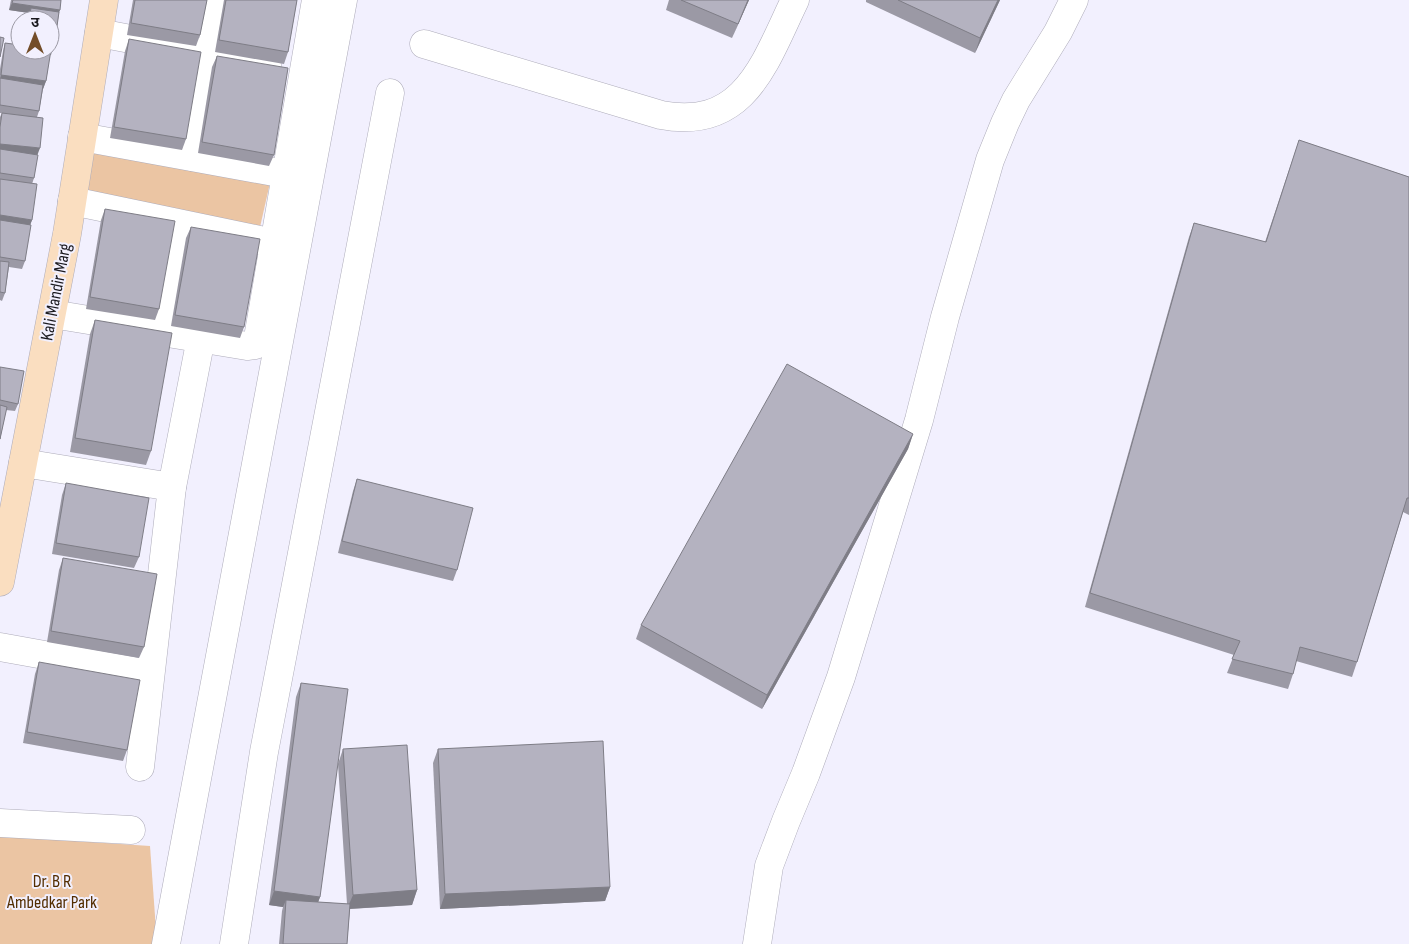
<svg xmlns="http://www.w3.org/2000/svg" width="1409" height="944" viewBox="0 0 1409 944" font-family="'Sofia Sans Condensed','Noto Sans Devanagari',sans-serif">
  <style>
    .green { fill: #ebc5a3 }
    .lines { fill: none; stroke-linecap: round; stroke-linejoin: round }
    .street-casing { stroke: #aeacba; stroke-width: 29 }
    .secondary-casing { stroke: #aeacba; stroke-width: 29 }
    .street { stroke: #fff; stroke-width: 28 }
    .secondary { stroke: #fadec0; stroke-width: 28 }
    .wall { fill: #9b99a5 }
    .shaded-wall { fill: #7e7d86 }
    .building { fill: #b4b2c0; stroke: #7e7d86 }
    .labels { text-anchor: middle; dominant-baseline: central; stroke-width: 4; stroke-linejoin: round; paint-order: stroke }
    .street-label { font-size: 18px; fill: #1b1a1f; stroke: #f2f0fe }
    .park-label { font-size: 18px; fill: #532d00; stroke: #f2f0fe }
  </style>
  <rect width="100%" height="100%" fill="#f2f0fe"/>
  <g class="green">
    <path d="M 84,141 L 272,174 L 258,236 L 76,198 Z"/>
    <path d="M 0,836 L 150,846 L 157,944 L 0,944 Z"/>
  </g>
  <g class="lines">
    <defs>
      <g id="street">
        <path d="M 99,33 L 267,65"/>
        <path d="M 424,44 L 661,115 C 745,131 765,62 795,0"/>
        <path d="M 82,137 L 285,174"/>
        <path d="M 193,157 L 220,0"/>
        <path d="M 72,201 L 269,242"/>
        <path d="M 52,314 L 247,346 L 255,345 L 258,338 L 316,0"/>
        <path d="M 159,332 L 180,224"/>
        <path d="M 23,463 L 172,487"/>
        <path d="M 0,647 L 150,674"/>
        <path d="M 140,767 L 172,487 L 201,338"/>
        <path d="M 0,823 L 131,830"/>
        <path d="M 166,944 L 343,0"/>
        <path d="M 234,944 L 264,752 L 390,93"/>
        <path d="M 757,944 L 769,866 L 786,821 L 806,773 L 841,677 L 919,420 L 945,317 L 990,160 L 1005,123 L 1016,100 L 1058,32 L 1074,0"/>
      </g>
      <path id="secondary" d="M 0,582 L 67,234 L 104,0"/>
    </defs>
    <use href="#street" class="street-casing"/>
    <use href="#secondary" class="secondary-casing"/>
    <use href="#street" class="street"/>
    <use href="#secondary" class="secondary"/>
  </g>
  <g class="wall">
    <path d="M 11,0 L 61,0 L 54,47 L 51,55 L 50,55 L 46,81 L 43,89 L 39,111 L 37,117 L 37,155 L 34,178 L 32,184 L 32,220 L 30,225 L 25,261 L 22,269 L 9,267 L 5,293 L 2,301 L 0,300 L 0,117 L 2,113 L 0,113 L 0,69 L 3,51 L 5,43 L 50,50 L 50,20 L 28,20 L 29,13 L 9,10 Z"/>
    <path d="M 133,0 L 207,0 L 200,35 L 196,46 L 127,35 Z"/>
    <path d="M 224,0 L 297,0 L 288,52 L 284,64 L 215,52 Z"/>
    <path d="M 669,0 L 749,0 L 732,38 L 666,10 Z"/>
    <path d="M 866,0 L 1000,0 L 975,53 L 866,2 Z"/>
    <path d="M 129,39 L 186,139 L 182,150 L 110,138 L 125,51 Z"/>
    <path d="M 217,56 L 274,155 L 269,166 L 198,153 L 212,67 Z"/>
    <path d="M 1299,140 L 1409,177 L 1409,515 L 1403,512 L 1357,662 L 1352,677 L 1296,661 L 1293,674 L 1288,689 L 1227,673 L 1234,655 L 1085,607 L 1189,237 L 1194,223 L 1265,242 Z"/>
    <path d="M 105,209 L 159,309 L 155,320 L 86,309 L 101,220 Z"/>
    <path d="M 191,227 L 244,327 L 240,338 L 171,326 L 186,238 Z"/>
    <path d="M 95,320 L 151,451 L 146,465 L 70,452 L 90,334 Z"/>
    <path d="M 0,367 L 18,404 L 15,411 L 6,410 L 0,440 Z"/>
    <path d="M 913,434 L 908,449 L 762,709 L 636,639 L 641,625 Z"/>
    <path d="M 357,479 L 457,570 L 453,581 L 338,553 L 353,491 Z"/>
    <path d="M 66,483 L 139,557 L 134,568 L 52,554 L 62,495 Z"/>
    <path d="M 63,558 L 144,647 L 139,658 L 47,642 L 59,570 Z"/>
    <path d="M 39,662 L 127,750 L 123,761 L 23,743 L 35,674 Z"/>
    <path d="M 301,683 L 320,897 L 318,902 L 347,904 L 338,764 L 343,749 L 417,890 L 412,905 L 350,909 L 347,944 L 279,944 L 282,911 L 283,907 L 269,905 L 296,697 Z"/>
    <path d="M 438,749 L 610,887 L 605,901 L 440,909 L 433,763 Z"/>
  </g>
  <g class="shaded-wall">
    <path d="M 748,0 L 749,0 L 732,38 L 738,24 Z"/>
    <path d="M 998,0 L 1000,0 L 975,53 L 980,38 Z"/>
    <path d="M 12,3 L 60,10 L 57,17 L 31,8 L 29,13 L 9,10 Z"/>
    <path d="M 1,75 L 46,81 L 43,89 L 0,83 Z"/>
    <path d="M 0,144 L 40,148 L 37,156 L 0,152 Z"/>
    <path d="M 0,215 L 32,220 L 29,228 L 0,223 Z"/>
    <path d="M 913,434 L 908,449 L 762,709 L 767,695 Z"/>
    <path d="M 610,887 L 605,901 L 440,909 L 445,894 Z"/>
    <path d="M 417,890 L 412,905 L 347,909 L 353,895 Z"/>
    <path d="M 274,891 L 320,897 L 315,911 L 286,900 L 283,907 L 269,905 Z"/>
  </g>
  <g class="building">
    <path d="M 13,0 L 61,0 L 60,10 L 12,3 Z"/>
    <path d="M 135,0 L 207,0 L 200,35 L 131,23 Z"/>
    <path d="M 226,0 L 297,0 L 288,52 L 219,40 Z"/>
    <path d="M 681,0 L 748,0 L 738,24 Z"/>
    <path d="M 898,0 L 998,0 L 980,38 Z"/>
    <path d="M 31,8 L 59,12 L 54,47 L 50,47 L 50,20 L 29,20 Z"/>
    <path d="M 0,37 L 4,38 L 0,57 Z"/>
    <path d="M 129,39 L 201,52 L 186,139 L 114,127 Z"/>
    <path d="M 5,43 L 20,45 L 20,50 L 51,50 L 46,81 L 1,75 Z"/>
    <path d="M 217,56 L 288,68 L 274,155 L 202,142 Z"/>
    <path d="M 0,78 L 43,85 L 39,111 L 0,105 Z"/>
    <path d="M 2,113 L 43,118 L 40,148 L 0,144 L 0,127 Z"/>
    <path d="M 1299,140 L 1409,177 L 1409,498 L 1407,498 L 1357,662 L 1300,647 L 1293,674 L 1232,659 L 1240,641 L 1090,593 L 1194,223 L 1266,242 Z"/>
    <path d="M 0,149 L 38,155 L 34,178 L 0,173 Z"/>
    <path d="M 0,179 L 37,184 L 32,220 L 0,215 Z"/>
    <path d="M 105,209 L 175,221 L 159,309 L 90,297 Z"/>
    <path d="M 0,220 L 31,225 L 25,261 L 0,257 Z"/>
    <path d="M 191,227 L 260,239 L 244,327 L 175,315 Z"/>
    <path d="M 0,261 L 9,262 L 5,293 L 0,292 Z"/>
    <path d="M 95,320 L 172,333 L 151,451 L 75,438 Z"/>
    <path d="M 787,364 L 913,434 L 767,695 L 641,625 Z"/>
    <path d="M 0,367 L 24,371 L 18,404 L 0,400 Z"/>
    <path d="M 0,405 L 7,407 L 0,439 Z"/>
    <path d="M 357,479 L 473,508 L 457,570 L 342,541 Z"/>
    <path d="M 66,483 L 149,498 L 139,557 L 56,543 Z"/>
    <path d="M 63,558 L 157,574 L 144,647 L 51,631 Z"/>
    <path d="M 39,662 L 140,680 L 127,750 L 27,732 Z"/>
    <path d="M 301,683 L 348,689 L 320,897 L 274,891 Z"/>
    <path d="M 603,741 L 610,887 L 445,894 L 438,749 Z"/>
    <path d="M 407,745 L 417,890 L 353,895 L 343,749 Z"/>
    <path d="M 286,900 L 350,904 L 347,944 L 283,944 Z"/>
  </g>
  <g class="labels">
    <g class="street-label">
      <text transform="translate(56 292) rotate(-79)">Kali Mandir Marg</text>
    </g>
    <g class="park-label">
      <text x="52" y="881">Dr. B R<tspan x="52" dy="21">Ambedkar Park</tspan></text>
    </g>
  </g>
  <g transform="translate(35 35)"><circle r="24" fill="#f2f0fe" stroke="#9c9aa5"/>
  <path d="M0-4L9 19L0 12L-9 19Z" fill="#734d29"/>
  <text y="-8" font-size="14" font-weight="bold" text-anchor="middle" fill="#1b1a1f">उ</text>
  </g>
</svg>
